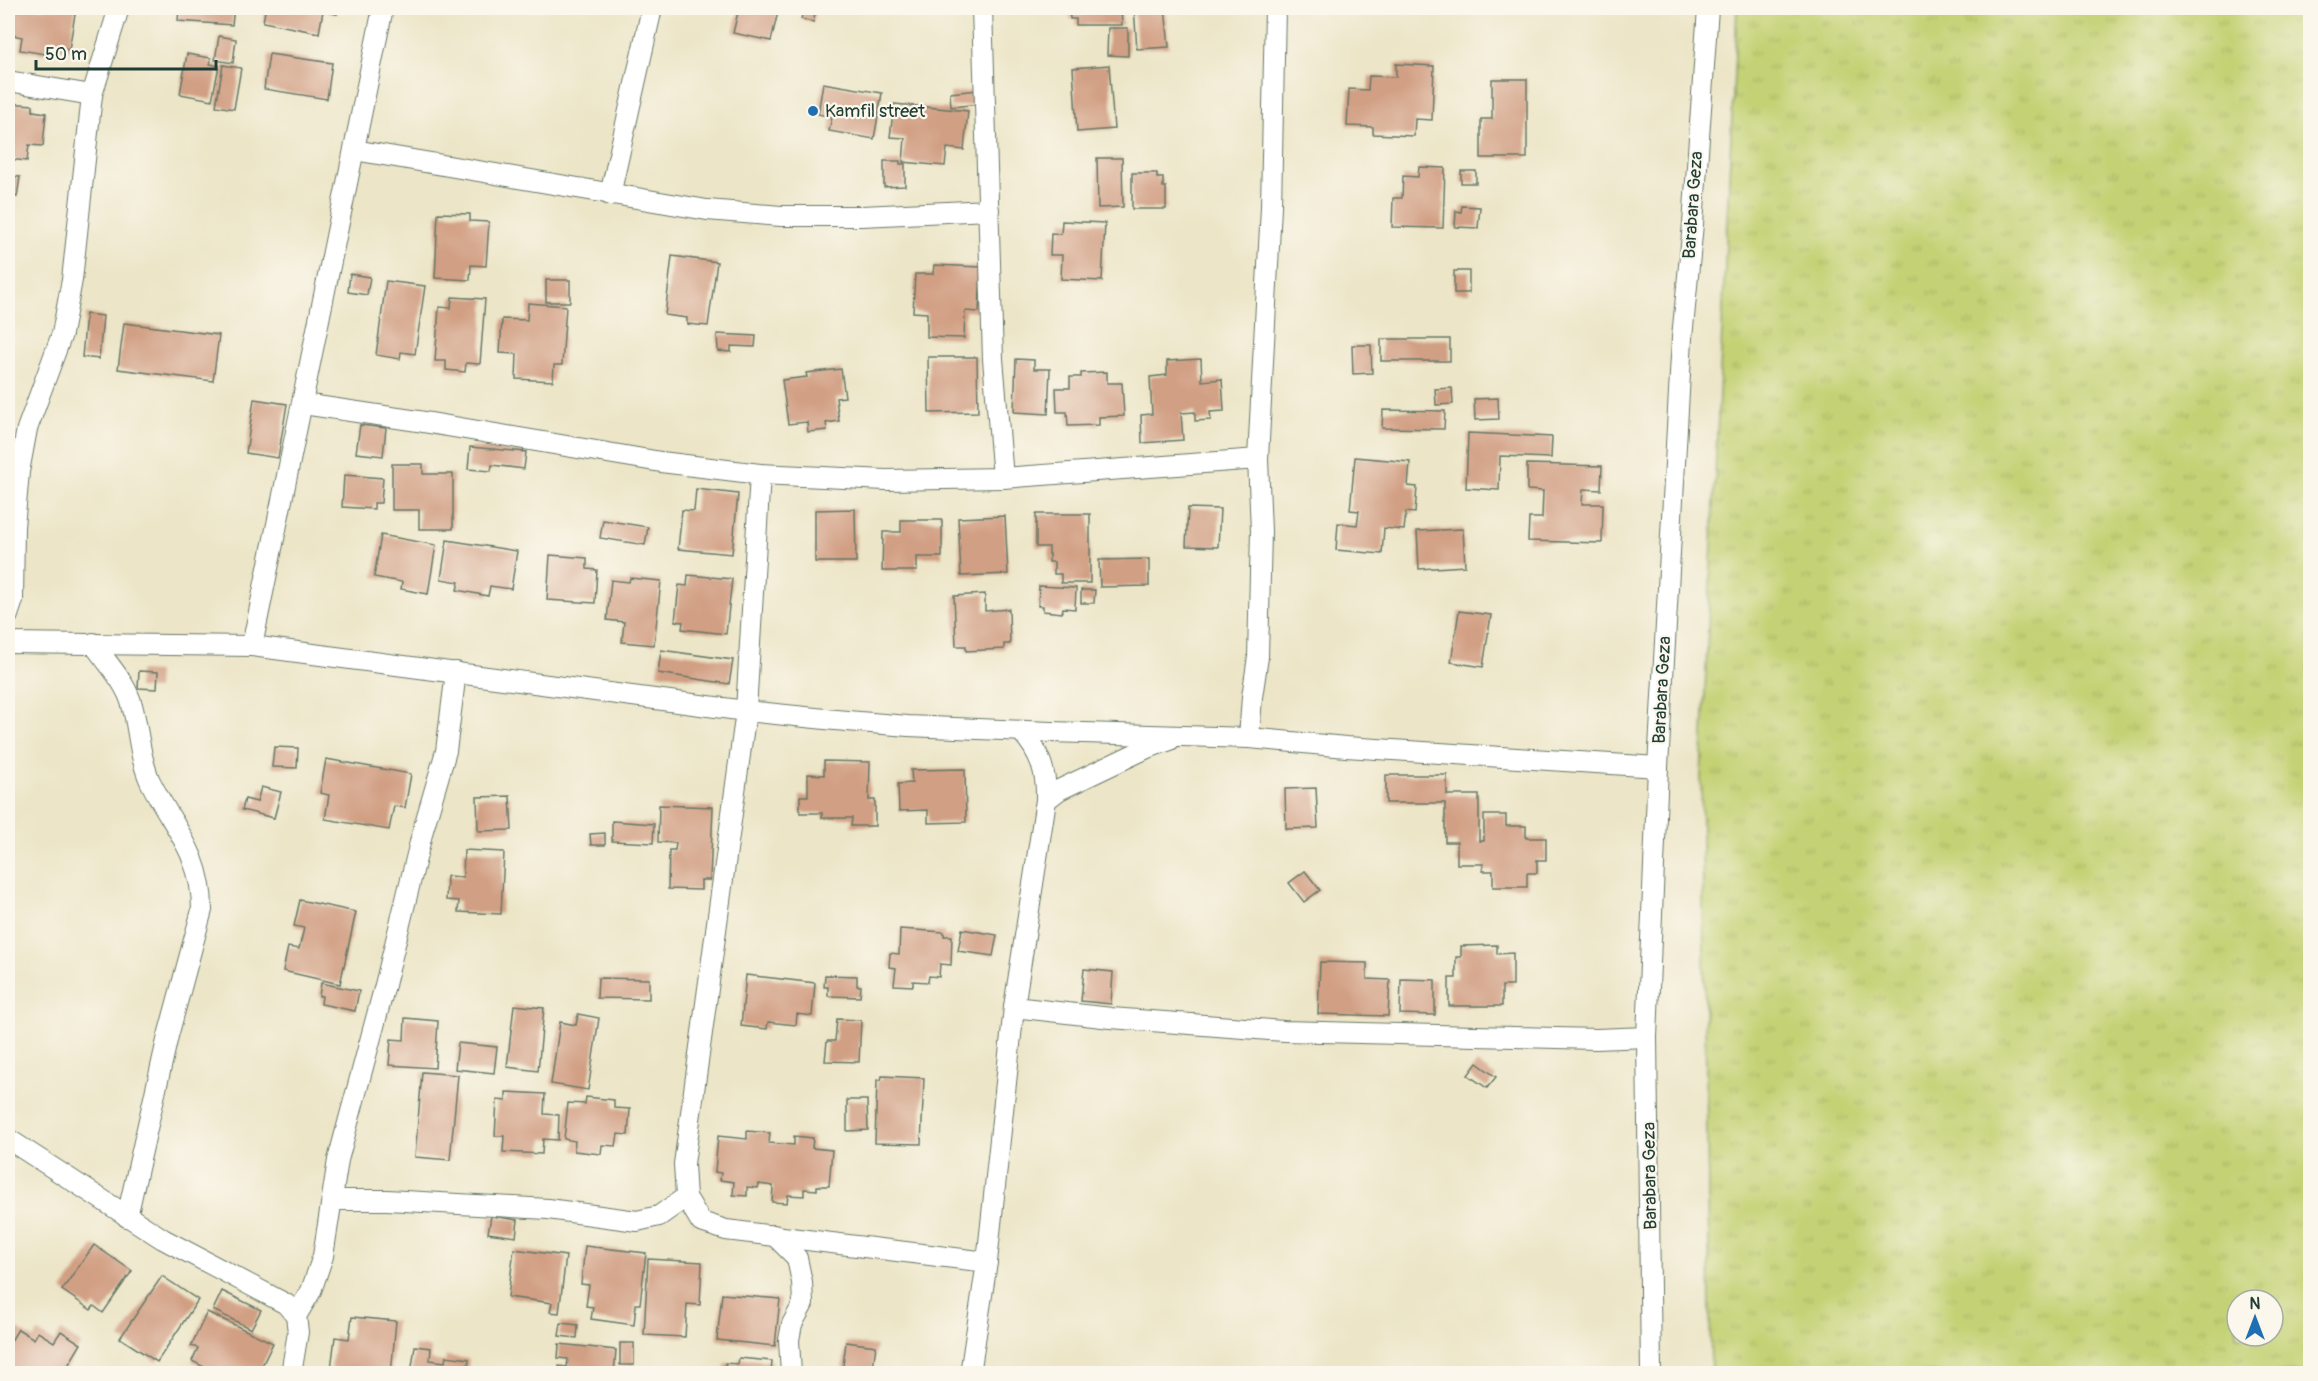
<svg xmlns="http://www.w3.org/2000/svg" width="2318" height="1381" viewBox="0 0 2318 1381" font-family="Pangolin,sans-serif">
  <style>
    .grass { fill: url(#grass-tufts); stroke: #728854; stroke-width: 1.5; fill-rule: evenodd }
    .building { fill: #d19f83 }
    .lines { fill: none; stroke-linecap: round; stroke-linejoin: round }
    .minor-casing { stroke: #677867; stroke-width: 22 }
    .minor { stroke: #fff; stroke-width: 20 }
    .poi-dot { fill: #1f6fb2; stroke: #fbf7ec; stroke-width: 2 }
    .labels { text-anchor: middle; dominant-baseline: central; stroke-width: 4.5; stroke-linejoin: round; paint-order: stroke }
    .poi-label { font-size: 18px; fill: #1f3d34; stroke: #fbf7ec; text-anchor: start }
    .street-label { font-size: 18px; fill: #1f3d34; stroke: #fbf7ec }
  </style>
  <defs>
    <pattern id="grass-tufts" width="24" height="20" patternUnits="userSpaceOnUse" patternTransform="scale(1.5)"><rect width="24" height="20" fill="#c4d275"/><path d="M3 7l-1-3M5 7V3M7 7l1-3M15 17l-1-3M17 17v-4M19 17l1-3" fill="none" stroke="#a8b566"/></pattern>
  </defs>
  <rect width="100%" height="100%" fill="#fbf7ec"/>
  <filter id="ink" filterUnits="userSpaceOnUse"><feTurbulence type="fractalNoise" baseFrequency=".0167" numOctaves="2"/><feDisplacementMap in="SourceGraphic" scale="12" xChannelSelector="R" yChannelSelector="G"/><feConvolveMatrix kernelMatrix="1 2 1 2 8 2 1 2 1" color-interpolation-filters="sRGB"/></filter>
  <filter id="wash" filterUnits="userSpaceOnUse"><feTurbulence type="fractalNoise" baseFrequency=".008" numOctaves="4" result="noise"/><feDisplacementMap in="SourceGraphic" scale="24" xChannelSelector="R" yChannelSelector="G"/><feGaussianBlur stdDeviation="1.35" result="paint"/><feColorMatrix in="noise" values="0 0 0 0 0 0 0 0 0 0 0 0 0 0 0 0 0 1.4 0 .05"/><feComposite in="paint" operator="in"/></filter>
  <g filter="url(#wash)">
    <rect width="100%" height="100%" fill="#ece5c7"/>
    <path class="grass" d="M 1737,8 L 2310,8 L 2310,1373 L 1711,1373 L 1701,777 ZM 2237,1300 L 2273,1300 L 2273,1336 L 2237,1336 Z"/>
    <g id="blocks">
      <g class="building">
        <path d="M 11,8 L 76,8 L 69,50 L 46,46 L 45,54 L 20,50 L 22,37 L 8,34 Z"/>
        <path d="M 179,8 L 234,8 L 232,25 L 178,21 Z"/>
        <path d="M 256,8 L 338,8 L 337,14 L 323,11 L 319,33 L 263,22 L 265,11 Z"/>
        <path d="M 739,8 L 779,8 L 771,41 L 733,33 Z"/>
        <path d="M 804,8 L 817,8 L 813,22 L 801,19 Z"/>
        <path d="M 1069,8 L 1121,8 L 1122,25 L 1076,25 L 1076,19 L 1070,19 Z"/>
        <path d="M 1134,8 L 1165,8 L 1169,47 L 1137,49 Z"/>
        <path d="M 1108,28 L 1128,28 L 1128,56 L 1107,55 Z"/>
        <path d="M 219,36 L 236,39 L 233,63 L 215,60 Z"/>
        <path d="M 187,54 L 211,58 L 210,64 L 219,66 L 212,100 L 180,94 Z"/>
        <path d="M 269,54 L 332,63 L 327,99 L 264,89 Z"/>
        <path d="M 1396,64 L 1434,66 L 1432,120 L 1415,119 L 1414,136 L 1373,134 L 1373,127 L 1347,126 L 1349,89 L 1368,90 L 1369,76 L 1396,77 Z"/>
        <path d="M 223,65 L 241,68 L 234,109 L 216,106 Z"/>
        <path d="M 1109,65 L 1114,129 L 1077,132 L 1073,68 Z"/>
        <path d="M 1492,79 L 1527,79 L 1527,158 L 1481,158 L 1481,119 L 1492,119 Z"/>
        <path d="M 823,83 L 882,93 L 874,139 L 829,131 L 832,117 L 818,114 Z"/>
        <path d="M 978,90 L 980,104 L 951,107 L 950,93 Z"/>
        <path d="M 8,103 L 33,105 L 33,111 L 46,113 L 43,146 L 29,145 L 27,161 L 8,159 Z"/>
        <path d="M 894,104 L 968,111 L 964,150 L 947,148 L 945,166 L 903,162 L 905,138 L 890,137 Z"/>
        <path d="M 1097,158 L 1122,158 L 1123,207 L 1098,208 Z"/>
        <path d="M 884,161 L 900,161 L 900,164 L 905,164 L 905,186 L 884,187 Z"/>
        <path d="M 8,164 L 11,165 L 10,176 L 20,177 L 17,197 L 8,196 Z"/>
        <path d="M 1419,167 L 1445,168 L 1443,228 L 1392,227 L 1393,198 L 1402,198 L 1403,176 L 1418,177 Z"/>
        <rect x="1461" y="171" width="15" height="12"/>
        <path d="M 1132,173 L 1157,173 L 1157,178 L 1163,178 L 1163,187 L 1166,187 L 1166,209 L 1132,209 Z"/>
        <path d="M 1462,206 L 1480,207 L 1478,228 L 1455,227 L 1456,211 L 1461,212 Z"/>
        <path d="M 438,213 L 470,214 L 470,221 L 489,222 L 486,266 L 471,265 L 470,280 L 435,278 Z"/>
        <path d="M 1062,221 L 1105,223 L 1102,281 L 1061,279 L 1062,255 L 1050,255 L 1051,233 L 1061,234 Z"/>
        <path d="M 672,256 L 717,262 L 708,326 L 687,324 L 687,318 L 665,315 Z"/>
        <path d="M 934,265 L 981,267 L 979,312 L 965,311 L 964,338 L 927,337 L 927,313 L 913,312 L 915,274 L 933,274 Z"/>
        <rect x="1454" y="271" width="15" height="22"/>
        <path d="M 350,274 L 370,277 L 367,295 L 348,292 Z"/>
        <rect x="546" y="280" width="24" height="22"/>
        <path d="M 386,281 L 425,286 L 415,354 L 401,352 L 400,359 L 376,355 Z"/>
        <path d="M 452,297 L 485,299 L 480,364 L 466,363 L 465,372 L 446,370 L 446,361 L 435,361 L 439,307 L 451,308 Z"/>
        <path d="M 528,303 L 566,306 L 562,365 L 554,365 L 553,381 L 516,379 L 517,354 L 500,353 L 502,319 L 527,320 Z"/>
        <path d="M 86,314 L 103,316 L 99,359 L 82,357 Z"/>
        <path d="M 124,323 L 219,335 L 213,381 L 118,369 Z"/>
        <path d="M 717,334 L 756,336 L 755,347 L 731,346 L 731,352 L 718,351 Z"/>
        <rect x="1381" y="339" width="69" height="22"/>
        <path d="M 1352,345 L 1371,345 L 1372,373 L 1353,374 Z"/>
        <path d="M 928,357 L 977,357 L 978,412 L 929,413 Z"/>
        <path d="M 1016,359 L 1034,360 L 1034,369 L 1050,369 L 1048,414 L 1014,412 Z"/>
        <path d="M 1201,359 L 1202,381 L 1222,379 L 1224,411 L 1210,412 L 1211,420 L 1195,421 L 1195,412 L 1181,413 L 1183,440 L 1142,443 L 1141,415 L 1152,414 L 1150,377 L 1167,375 L 1167,361 Z"/>
        <path d="M 841,369 L 845,397 L 836,398 L 839,421 L 826,423 L 827,430 L 808,432 L 807,422 L 788,424 L 782,380 L 807,377 L 806,373 Z"/>
        <path d="M 1107,372 L 1107,383 L 1122,383 L 1124,416 L 1099,417 L 1099,425 L 1068,426 L 1067,412 L 1057,412 L 1056,388 L 1070,388 L 1070,377 L 1081,377 L 1081,373 Z"/>
        <path d="M 1452,388 L 1453,404 L 1436,405 L 1435,389 Z"/>
        <path d="M 1498,398 L 1499,419 L 1475,420 L 1474,399 Z"/>
        <path d="M 254,399 L 287,404 L 278,458 L 246,453 Z"/>
        <path d="M 1383,410 L 1445,411 L 1444,429 L 1382,428 Z"/>
        <path d="M 360,425 L 386,428 L 383,456 L 356,453 Z"/>
        <path d="M 1468,433 L 1552,437 L 1551,458 L 1500,456 L 1499,490 L 1466,488 Z"/>
        <path d="M 470,447 L 526,452 L 524,469 L 492,465 L 491,471 L 468,469 Z"/>
        <path d="M 1355,457 L 1410,462 L 1408,486 L 1417,487 L 1415,513 L 1406,512 L 1404,530 L 1384,528 L 1382,554 L 1336,550 L 1338,523 L 1357,525 L 1359,511 L 1350,510 Z"/>
        <path d="M 392,464 L 423,464 L 423,474 L 453,474 L 453,529 L 419,529 L 419,510 L 392,510 Z"/>
        <path d="M 1527,464 L 1602,466 L 1601,490 L 1583,489 L 1582,504 L 1603,504 L 1602,543 L 1528,541 L 1529,518 L 1542,518 L 1543,491 L 1527,490 Z"/>
        <path d="M 344,475 L 383,478 L 381,503 L 374,503 L 374,509 L 342,507 Z"/>
        <path d="M 696,489 L 738,494 L 732,554 L 678,549 L 682,510 L 694,511 Z"/>
        <path d="M 1188,508 L 1220,509 L 1218,547 L 1186,546 Z"/>
        <path d="M 855,509 L 856,562 L 815,562 L 815,510 Z"/>
        <path d="M 1036,514 L 1090,514 L 1090,583 L 1061,583 L 1061,574 L 1054,574 L 1054,562 L 1049,562 L 1049,547 L 1036,547 Z"/>
        <path d="M 1005,516 L 1008,574 L 961,576 L 958,518 Z"/>
        <path d="M 603,520 L 648,527 L 645,545 L 600,538 Z"/>
        <path d="M 901,520 L 942,520 L 942,557 L 917,557 L 917,571 L 882,571 L 883,532 L 901,532 Z"/>
        <path d="M 1463,529 L 1465,566 L 1419,569 L 1417,531 Z"/>
        <path d="M 381,535 L 436,545 L 428,594 L 401,589 L 402,582 L 374,577 Z"/>
        <path d="M 447,540 L 517,551 L 511,589 L 490,586 L 488,596 L 457,590 L 459,582 L 441,579 Z"/>
        <path d="M 550,555 L 587,558 L 587,569 L 597,570 L 595,603 L 547,600 Z"/>
        <path d="M 1149,559 L 1149,586 L 1100,587 L 1099,560 Z"/>
        <path d="M 688,575 L 732,579 L 726,634 L 682,629 L 683,622 L 675,621 L 679,585 L 687,586 Z"/>
        <path d="M 630,578 L 661,581 L 654,645 L 622,642 L 624,622 L 607,620 L 611,580 L 629,582 Z"/>
        <path d="M 1039,586 L 1076,588 L 1075,609 L 1063,608 L 1062,613 L 1043,611 L 1043,606 L 1038,606 Z"/>
        <path d="M 1081,590 L 1095,590 L 1094,603 L 1081,603 Z"/>
        <path d="M 985,594 L 985,611 L 1009,609 L 1010,644 L 1004,644 L 1004,649 L 966,651 L 966,646 L 956,646 L 954,596 Z"/>
        <path d="M 1459,611 L 1491,615 L 1483,667 L 1451,662 Z"/>
        <path d="M 661,650 L 733,660 L 729,684 L 658,673 Z"/>
        <path d="M 139,671 L 158,672 L 157,689 L 138,688 Z"/>
        <path d="M 274,747 L 298,748 L 297,768 L 272,767 Z"/>
        <path d="M 326,759 L 411,774 L 405,808 L 394,806 L 389,830 L 325,819 L 329,795 L 320,793 Z"/>
        <path d="M 824,761 L 870,762 L 869,800 L 875,800 L 875,826 L 851,826 L 852,818 L 822,818 L 822,813 L 800,813 L 800,796 L 808,796 L 808,774 L 824,775 Z"/>
        <path d="M 965,769 L 966,822 L 928,823 L 928,810 L 899,811 L 898,784 L 912,783 L 911,770 Z"/>
        <path d="M 1386,775 L 1447,775 L 1447,795 L 1479,795 L 1479,841 L 1484,841 L 1484,815 L 1506,815 L 1506,826 L 1526,826 L 1526,838 L 1546,838 L 1546,860 L 1537,860 L 1537,873 L 1527,873 L 1527,887 L 1493,887 L 1493,871 L 1483,871 L 1483,864 L 1457,864 L 1457,842 L 1445,842 L 1445,803 L 1386,803 Z"/>
        <path d="M 261,787 L 281,792 L 274,818 L 242,810 L 245,799 L 257,802 Z"/>
        <path d="M 1316,788 L 1318,828 L 1286,829 L 1285,789 Z"/>
        <path d="M 510,796 L 512,830 L 478,831 L 477,797 Z"/>
        <path d="M 659,805 L 713,807 L 710,880 L 701,880 L 701,890 L 668,889 L 669,850 L 675,850 L 676,843 L 658,842 Z"/>
        <path d="M 612,821 L 654,824 L 653,843 L 612,841 Z"/>
        <path d="M 605,833 L 605,845 L 591,845 L 590,834 Z"/>
        <path d="M 464,850 L 504,852 L 501,914 L 458,912 L 459,901 L 446,900 L 447,876 L 463,877 Z"/>
        <path d="M 1305,871 L 1320,890 L 1304,902 L 1289,883 Z"/>
        <path d="M 300,900 L 356,912 L 340,984 L 283,971 L 288,947 L 299,949 L 304,928 L 294,926 Z"/>
        <path d="M 900,929 L 944,932 L 944,936 L 952,936 L 951,965 L 940,964 L 939,977 L 929,976 L 928,982 L 913,981 L 913,986 L 894,985 L 896,968 L 889,967 L 890,953 L 899,954 Z"/>
        <path d="M 962,929 L 997,935 L 993,956 L 958,951 Z"/>
        <path d="M 1497,945 L 1497,954 L 1513,953 L 1513,986 L 1502,986 L 1502,1006 L 1449,1006 L 1449,978 L 1456,978 L 1456,957 L 1461,957 L 1461,946 Z"/>
        <path d="M 1320,962 L 1367,963 L 1367,979 L 1390,980 L 1388,1016 L 1318,1014 Z"/>
        <path d="M 1084,969 L 1113,972 L 1111,1004 L 1081,1001 Z"/>
        <path d="M 746,975 L 815,983 L 812,1016 L 797,1014 L 796,1025 L 768,1022 L 767,1029 L 741,1026 Z"/>
        <path d="M 825,975 L 857,976 L 857,986 L 861,986 L 860,997 L 828,996 L 828,987 L 824,987 Z"/>
        <path d="M 598,978 L 649,979 L 649,999 L 597,998 Z"/>
        <path d="M 1401,979 L 1435,980 L 1435,1015 L 1400,1014 Z"/>
        <path d="M 321,983 L 359,991 L 355,1011 L 321,1004 L 322,996 L 319,996 Z"/>
        <path d="M 514,1005 L 544,1008 L 538,1071 L 507,1067 Z"/>
        <path d="M 578,1014 L 599,1018 L 588,1090 L 551,1084 L 560,1022 L 576,1025 Z"/>
        <path d="M 405,1018 L 438,1021 L 435,1068 L 389,1065 L 391,1039 L 404,1040 Z"/>
        <path d="M 837,1019 L 861,1020 L 859,1062 L 825,1061 L 827,1041 L 835,1041 Z"/>
        <path d="M 458,1043 L 497,1047 L 494,1073 L 455,1069 Z"/>
        <path d="M 1477,1063 L 1496,1077 L 1487,1088 L 1468,1075 Z"/>
        <path d="M 422,1072 L 458,1075 L 450,1160 L 415,1157 Z"/>
        <path d="M 882,1076 L 924,1078 L 921,1144 L 875,1143 L 877,1080 L 881,1080 Z"/>
        <path d="M 506,1092 L 545,1094 L 544,1114 L 559,1115 L 558,1140 L 543,1139 L 542,1154 L 503,1152 L 504,1136 L 495,1136 L 497,1100 L 506,1101 Z"/>
        <path d="M 586,1097 L 614,1100 L 614,1108 L 630,1109 L 628,1135 L 618,1134 L 616,1146 L 602,1145 L 601,1154 L 574,1151 L 575,1141 L 564,1139 L 568,1103 L 585,1104 Z"/>
        <path d="M 847,1100 L 867,1100 L 868,1130 L 847,1131 Z"/>
        <path d="M 747,1131 L 770,1133 L 769,1143 L 794,1145 L 794,1136 L 813,1138 L 812,1148 L 832,1150 L 829,1186 L 817,1186 L 817,1190 L 804,1189 L 804,1196 L 788,1195 L 787,1203 L 772,1202 L 773,1186 L 759,1184 L 758,1188 L 747,1187 L 747,1196 L 733,1195 L 734,1182 L 720,1180 L 721,1173 L 715,1172 L 718,1136 L 747,1139 Z"/>
        <path d="M 491,1216 L 518,1220 L 516,1237 L 488,1233 Z"/>
        <path d="M 94,1245 L 132,1271 L 103,1313 L 94,1306 L 91,1310 L 62,1290 Z"/>
        <path d="M 585,1246 L 646,1253 L 640,1304 L 636,1304 L 634,1325 L 591,1319 L 593,1307 L 586,1306 L 589,1285 L 581,1284 Z"/>
        <path d="M 514,1249 L 566,1256 L 559,1313 L 550,1312 L 552,1303 L 508,1297 Z"/>
        <path d="M 648,1259 L 702,1262 L 700,1305 L 687,1304 L 685,1337 L 644,1335 Z"/>
        <path d="M 162,1276 L 198,1300 L 157,1362 L 120,1338 Z"/>
        <path d="M 222,1291 L 261,1310 L 251,1329 L 213,1310 Z"/>
        <path d="M 722,1294 L 780,1299 L 775,1346 L 717,1340 Z"/>
        <path d="M 207,1312 L 273,1343 L 258,1374 L 206,1374 L 208,1369 L 192,1361 L 198,1348 L 191,1346 Z"/>
        <path d="M 352,1317 L 396,1321 L 391,1374 L 356,1374 L 356,1372 L 331,1369 L 335,1337 L 349,1339 Z"/>
        <path d="M 561,1323 L 578,1325 L 577,1338 L 559,1336 Z"/>
        <path d="M 18,1329 L 34,1339 L 38,1332 L 54,1342 L 61,1331 L 81,1344 L 63,1374 L 8,1374 L 8,1346 Z"/>
        <path d="M 846,1342 L 876,1346 L 872,1374 L 842,1374 Z"/>
        <rect x="620" y="1343" width="14" height="22"/>
        <path d="M 559,1344 L 616,1350 L 614,1374 L 559,1374 L 559,1366 L 567,1367 L 568,1359 L 558,1358 Z"/>
        <path d="M 415,1346 L 431,1348 L 430,1360 L 445,1362 L 446,1356 L 469,1359 L 467,1374 L 411,1374 Z"/>
        <path d="M 739,1358 L 772,1361 L 771,1374 L 724,1374 L 725,1363 L 738,1364 Z"/>
      </g>
    </g>
  </g>
  <g filter="url(#ink)">
    <use href="#blocks" fill-opacity="0" stroke="#677867" stroke-width="1.5"/>
    <g class="lines">
      <defs>
        <g id="minor">
          <path d="M 982,8 L 993,359 L 1003,478"/>
          <path d="M 8,81 L 92,95"/>
          <path d="M 354,150 L 707,210 L 781,216 L 862,216 L 989,210"/>
          <path d="M 610,195 L 652,8"/>
          <path d="M 303,404 L 418,421 L 661,462 L 760,474 L 886,480 L 1003,478 L 1258,459"/>
          <path d="M 760,474 L 746,711 L 684,1164 L 686,1197 L 701,1222 L 726,1230 L 987,1262"/>
          <path d="M 8,615 L 13,600 L 14,527 L 19,472 L 27,429 L 62,334 L 72,280 L 92,95 L 119,8"/>
          <path d="M 8,643 L 252,646 L 746,711 L 835,720 L 908,726 L 1051,732 L 1249,738 L 1346,747 L 1658,767"/>
          <path d="M 93,643 C 106,662 126,682 132,705 C 139,730 139,757 150,781 C 173,828 202,853 202,910 L 168,1036 L 127,1217"/>
          <path d="M 252,646 L 383,8"/>
          <path d="M 1249,738 L 1252,697 L 1258,657 L 1261,531 L 1258,459 L 1271,207 L 1275,8"/>
          <path d="M 1046,800 L 1059,790 L 1147,748 L 1170,740"/>
          <path d="M 1014,1007 L 1111,1018 L 1284,1031 L 1596,1039 L 1647,1037"/>
          <path d="M 8,1139 L 163,1239 L 286,1304 L 296,1316 L 298,1332 L 291,1374"/>
          <path d="M 332,1200 L 387,1200 L 548,1209 L 637,1221 L 659,1216 L 686,1197"/>
          <path d="M 774,1235 L 797,1258 L 802,1282 L 803,1304 L 792,1324 L 789,1340 L 791,1374"/>
          <path d="M 296,1316 L 311,1291 L 323,1256 L 338,1160 L 385,985 L 423,830 L 446,751 L 456,672"/>
          <path d="M 970,1374 L 987,1262 L 1014,1007 L 1046,800 C 1047,772 1040,752 1021,731"/>
          <path d="M 1651,1374 L 1647,1037 L 1658,767 L 1682,338 L 1693,224 L 1708,8"/>
        </g>
      </defs>
      <use href="#minor" class="minor-casing"/>
      <use href="#minor" class="minor"/>
    </g>
  </g>
  <circle class="poi-dot" cx="813" cy="111" r="6"/>
  <g class="labels">
    <g class="poi-label">
      <text x="825" y="111">Kamfil street</text>
    </g>
    <g class="street-label">
      <text transform="translate(1693 205) rotate(-86)">Barabara Geza</text>
      <text transform="translate(1662 690) rotate(-87)">Barabara Geza</text>
      <text transform="translate(1650 1176) rotate(-91)">Barabara Geza</text>
    </g>
  </g>
  <rect width="2318" height="1381" fill="none" stroke="#fbf7ec" stroke-width="30"/>
  <g transform="translate(2255 1318)"><circle r="28" fill="#fbf7ec" stroke="#a3ada2" stroke-width="1.5"/>
  <path d="M0-4.5L10 22L0 15L-10 22Z" fill="#1f6fb2"/>
  <text y="-9" font-size="16" font-weight="bold" text-anchor="middle" fill="#1f3d34">N</text>
  </g>
  <path d="M36 60v9h180v-9" fill="none" stroke="#1f3d34" stroke-width="3"/>
  <text x="45" y="60" font-size="18" fill="#1f3d34" stroke="#fbf7ec" stroke-width="4.5" paint-order="stroke">50 m</text>
</svg>
